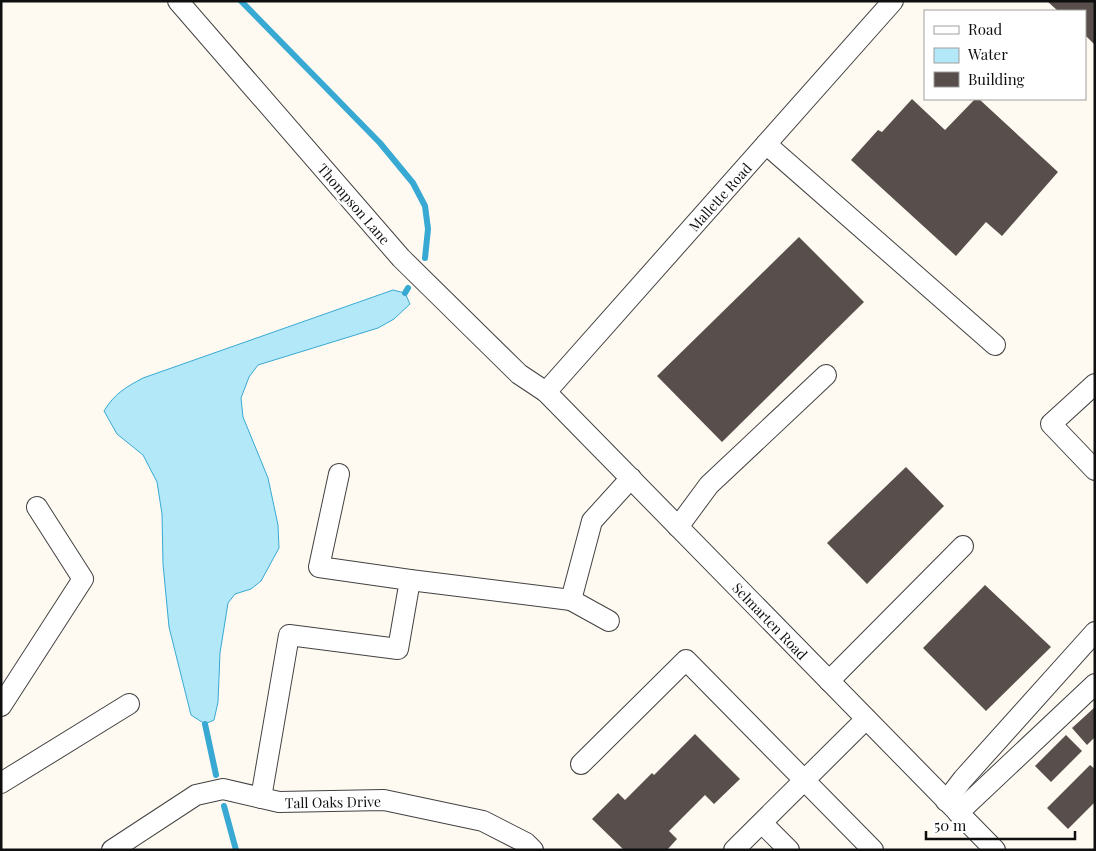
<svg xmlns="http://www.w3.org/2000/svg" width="1096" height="851" viewBox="0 0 1096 851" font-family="'Playfair Display',serif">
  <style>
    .water { fill: #b3e8f9; stroke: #37a9d3 }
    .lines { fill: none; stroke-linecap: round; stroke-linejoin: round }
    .stream { stroke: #37a9d3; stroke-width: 6 }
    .building { fill: #584e4b }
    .minor-casing { stroke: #424242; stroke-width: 22 }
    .minor { stroke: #fff; stroke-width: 20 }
    .labels { text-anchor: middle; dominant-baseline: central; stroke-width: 5; stroke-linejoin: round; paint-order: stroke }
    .street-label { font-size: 14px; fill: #0f0f0f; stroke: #fff }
  </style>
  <rect width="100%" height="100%" fill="#fffaf1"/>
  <path class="water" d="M 393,290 L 405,293 L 410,304 L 394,319 L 378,328 L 258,365 L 249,377 L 241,398 L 243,417 L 268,478 L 278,525 L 279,548 L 261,581 L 251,589 L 235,594 L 228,603 L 220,653 L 218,702 L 214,720 L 205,724 L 191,715 L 169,627 L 163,564 L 162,514 L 157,482 L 143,455 L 117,434 L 104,411 C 114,394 126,387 143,378 Z"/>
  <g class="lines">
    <g class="stream">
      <path d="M 241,1 L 380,143 L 413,183 L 425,206 L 428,229 L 425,258"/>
      <path d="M 405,293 L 408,288"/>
      <path d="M 205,724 L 216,775"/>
      <path d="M 224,806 L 236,850"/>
    </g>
  </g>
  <g class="building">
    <path d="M 1047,1 L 1095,1 L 1095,45 L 1085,35 L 1085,11 L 1058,11 Z"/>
    <path d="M 912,99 L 945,130 L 975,99 L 979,99 L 1058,172 L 1002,236 L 986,222 L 956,256 L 851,160 L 878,130 L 882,132 Z"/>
    <path d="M 799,237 L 864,302 L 722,442 L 657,376 Z"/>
    <path d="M 906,467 L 944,506 L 867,584 L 827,543 Z"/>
    <path d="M 985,585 L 1051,647 L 986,711 L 923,648 Z"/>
    <path d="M 1095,707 L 1095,737 L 1087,745 L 1072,728 Z"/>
    <path d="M 695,734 L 740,779 L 714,804 L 705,795 L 669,831 L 677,839 L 667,850 L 624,850 L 592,819 L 618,793 L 625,800 L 652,773 L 654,775 Z"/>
    <path d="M 1066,735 L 1082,751 L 1051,782 L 1035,766 Z"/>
    <path d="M 1090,765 L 1095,769 L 1095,802 L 1068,829 L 1047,808 Z"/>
  </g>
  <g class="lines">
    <defs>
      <g id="minor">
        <path d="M 178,1 L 401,258 L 519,374 L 546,392 L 995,850"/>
        <path d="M 766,144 L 995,345"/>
        <path d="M 1095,384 L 1051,424 L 1095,470"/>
        <path d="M 546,392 L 893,1"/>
        <path d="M 678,527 L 709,485 L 826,375"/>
        <path d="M 410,580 L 571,600 L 592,521 L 631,478"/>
        <path d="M 571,600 L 609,621"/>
        <path d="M 829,681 L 963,546"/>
        <path d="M 1,706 L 83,579 L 37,507"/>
        <path d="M 581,764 L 686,660 L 873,850"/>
        <path d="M 1,783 L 129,704"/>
        <path d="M 261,798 L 289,635 L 398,649 L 410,580 L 319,567 L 339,474"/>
        <path d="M 946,801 L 963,779 L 1095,632"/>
        <path d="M 958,813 L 1095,684"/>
        <path d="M 762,823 L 789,850"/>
        <path d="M 112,850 L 196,795 L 223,789 L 279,802 L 384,800 L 483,821 L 526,843 L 533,850"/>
        <path d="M 734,850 L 866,719"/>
      </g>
    </defs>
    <use href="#minor" class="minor-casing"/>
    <use href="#minor" class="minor"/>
  </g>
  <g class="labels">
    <g class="street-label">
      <text transform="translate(720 197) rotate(-48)">Mallette Road</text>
      <text transform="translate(354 204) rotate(49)">Thompson Lane</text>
      <text transform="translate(770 621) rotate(46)">Selmarten Road</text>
      <text transform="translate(333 802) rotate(-1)">Tall Oaks Drive</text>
    </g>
  </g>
  <rect width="1096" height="851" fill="none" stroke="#0f0f0f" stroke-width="5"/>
  <rect x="924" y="10" width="162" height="90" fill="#ffffff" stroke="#9f9f9f"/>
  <rect x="934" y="26" width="25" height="8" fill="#ffffff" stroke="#9f9f9f"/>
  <text x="968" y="35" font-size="15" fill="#0f0f0f">Road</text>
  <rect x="934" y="48" width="25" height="15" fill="#b3e8f9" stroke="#9f9f9f"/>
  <text x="968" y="60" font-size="15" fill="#0f0f0f">Water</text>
  <rect x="934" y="72" width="25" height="15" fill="#584e4b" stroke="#9f9f9f"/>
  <text x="968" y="85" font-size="15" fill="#0f0f0f">Building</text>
  <path d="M926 831v8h149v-8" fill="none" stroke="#0f0f0f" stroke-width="2.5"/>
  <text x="934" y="831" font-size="15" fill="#0f0f0f" stroke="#ffffff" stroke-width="4" paint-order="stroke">50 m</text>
</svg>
